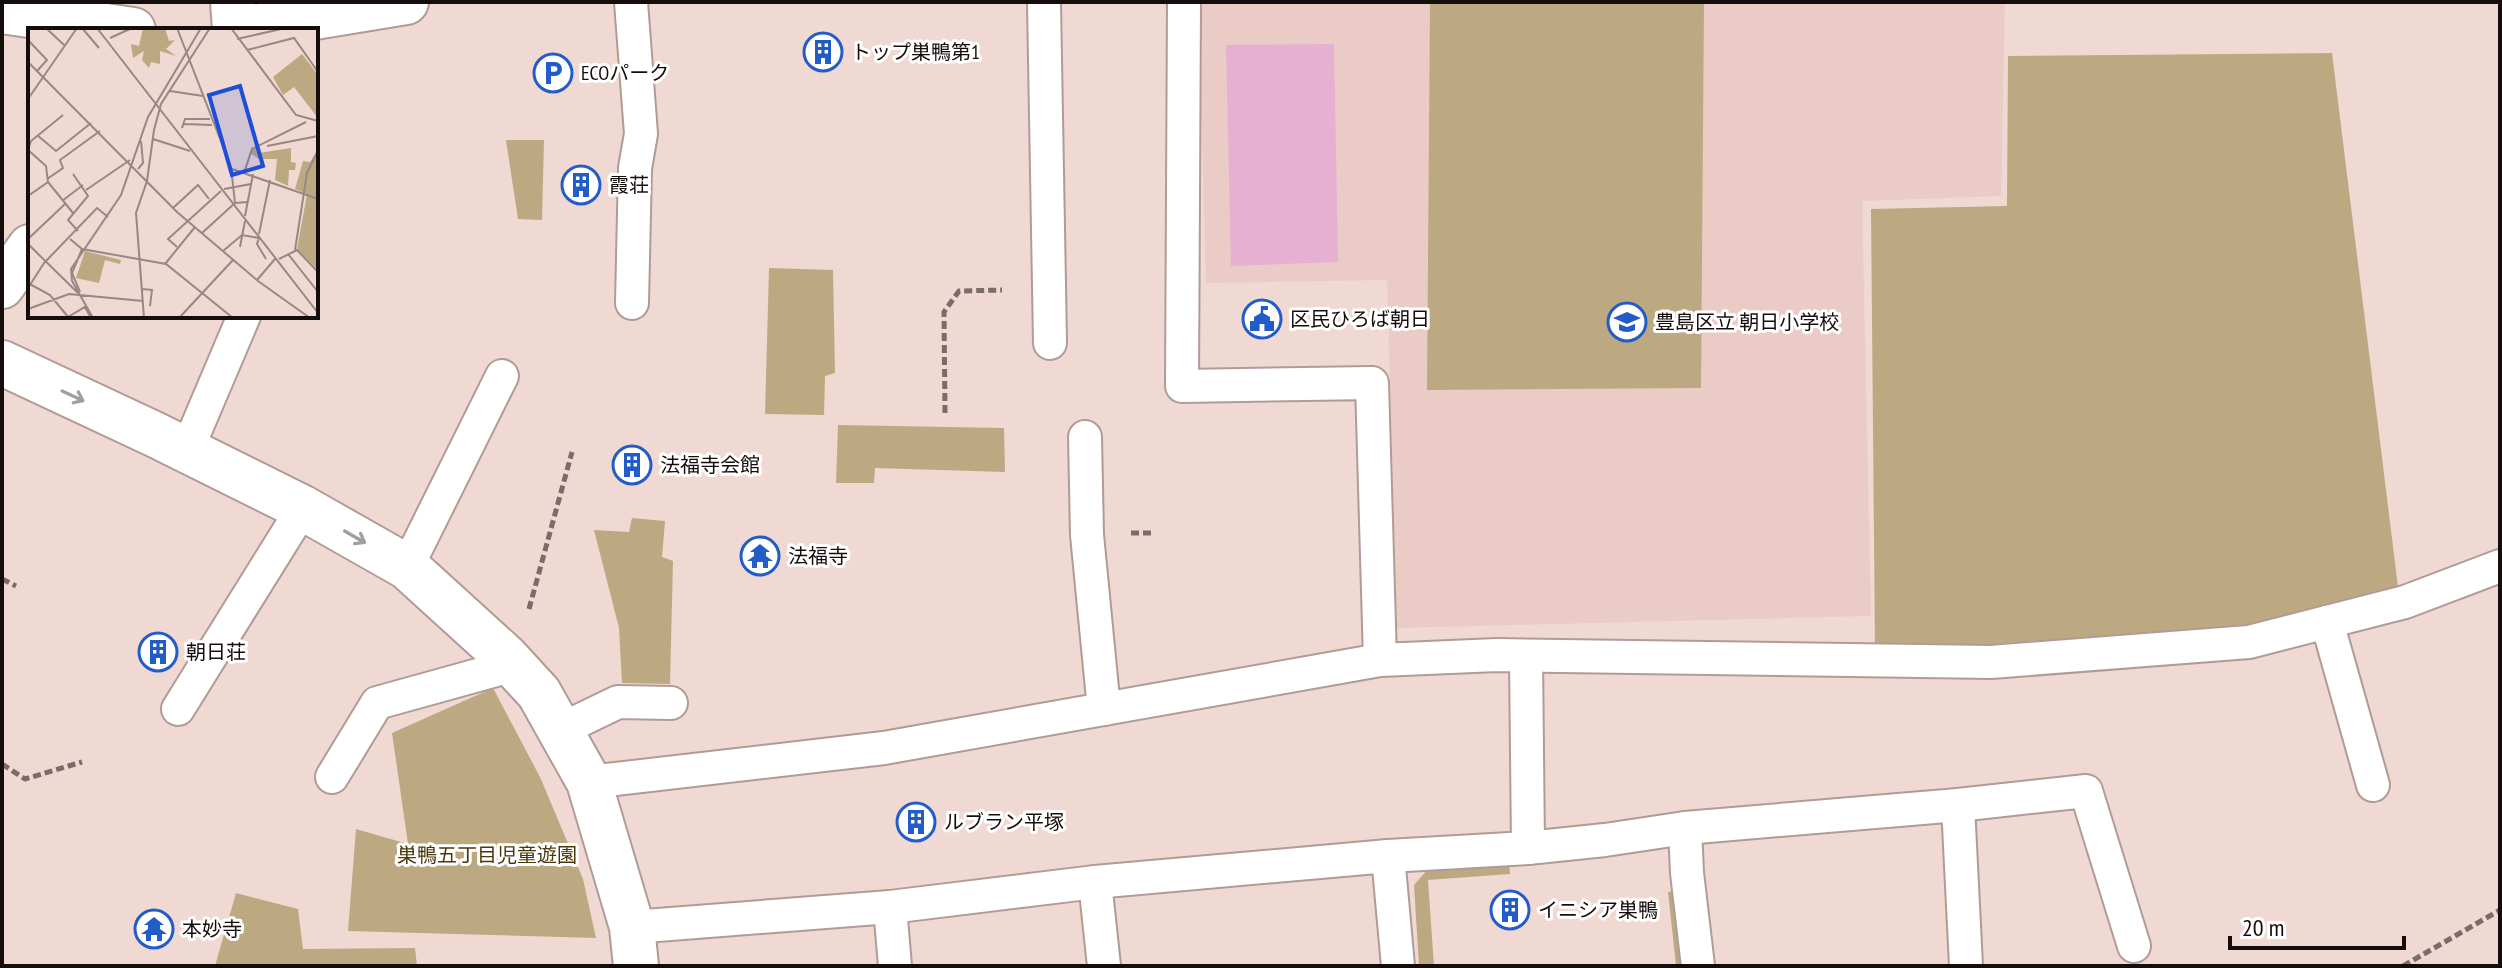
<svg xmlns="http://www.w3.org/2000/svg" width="2502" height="968" viewBox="0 0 2502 968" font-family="'PT Sans Narrow','Noto Sans JP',sans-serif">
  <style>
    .built { fill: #ebcbc5 }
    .green { fill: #bda981 }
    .water { fill: #e5b0d2 }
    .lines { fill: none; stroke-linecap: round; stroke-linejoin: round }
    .service-casing { stroke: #b19b96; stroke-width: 36 }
    .minor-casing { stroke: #b19b96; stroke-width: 48 }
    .tertiary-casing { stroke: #b19b96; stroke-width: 48 }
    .path { stroke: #7b6c69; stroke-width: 5; stroke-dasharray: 8 4; stroke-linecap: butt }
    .service { stroke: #fff; stroke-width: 32 }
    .minor { stroke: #fff; stroke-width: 44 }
    .tertiary { stroke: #fff; stroke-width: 44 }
    .oneway { stroke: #a19e9d }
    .labels { text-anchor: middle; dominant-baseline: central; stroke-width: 6; stroke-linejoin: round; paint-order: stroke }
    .poi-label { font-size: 20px; fill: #140d0b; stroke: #fff; text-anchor: start }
    .park-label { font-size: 20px; fill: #4a370c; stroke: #fff }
    .inset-road { fill: none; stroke: #988783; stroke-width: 2 }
    .view { fill: #1d4ed8; fill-opacity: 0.15; stroke: #1d4ed8; stroke-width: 4 }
    .inset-edge { fill: none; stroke: #140d0b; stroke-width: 4 }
  </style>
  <rect width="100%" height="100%" fill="#f0d8d3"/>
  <path class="built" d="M 1198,2 L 2005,2 L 2001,196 L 1862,201 L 1871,616 L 1397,628 L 1387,280 L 1206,283 Z"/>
  <g class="green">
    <path d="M 1430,2 L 1704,2 L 1701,388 L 1427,390 Z"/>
    <path d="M 2332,53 L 2398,587 L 2248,625 L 2013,649 L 1875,648 L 1871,209 L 2007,206 L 2008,56 Z"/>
    <path d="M 506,140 L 544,140 L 542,220 L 518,219 Z"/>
    <path d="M 769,268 L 833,270 L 835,373 L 825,376 L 824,415 L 765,414 Z"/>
    <path d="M 838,425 L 1004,428 L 1005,472 L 875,468 L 874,483 L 836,483 Z"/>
    <path d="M 632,518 L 665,521 L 662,557 L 673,561 L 670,684 L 622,683 L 619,628 L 594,530 L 629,532 Z"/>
    <path d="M 493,688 L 540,777 L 583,879 L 596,938 L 348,931 L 356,829 L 408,844 L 392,733 Z"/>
    <path d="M 1509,863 L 1510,874 L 1428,880 L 1434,966 L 1419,966 L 1414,885 L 1428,869 Z"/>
    <path d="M 1674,891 L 1682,966 L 1676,966 L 1668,892 Z"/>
    <path d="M 236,893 L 298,909 L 303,949 L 415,948 L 417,966 L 215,966 Z"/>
  </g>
  <path class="water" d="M 1334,44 L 1338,262 L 1231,266 L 1226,45 Z"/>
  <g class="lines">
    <defs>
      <g id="service">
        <path d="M 631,2 L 641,134 L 635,168 L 632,303"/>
        <path d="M 1044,2 L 1050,343"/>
        <path d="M 1184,2 L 1182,386 L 1372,383 L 1380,660"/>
        <path d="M 1085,437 L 1087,535 L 1104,709"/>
        <path d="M 187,450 L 244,316"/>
        <path d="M 407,567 L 502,376"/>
        <path d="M 2327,622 L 2373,785"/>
        <path d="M 1526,656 L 1528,848"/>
        <path d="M 178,709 L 303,508"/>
        <path d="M 560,730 L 618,702 L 671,703"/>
        <path d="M 332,777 L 377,703 L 514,665"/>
        <path d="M 589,782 L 884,748 L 1380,660 L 1497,655 L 1991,662 L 2249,642 L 2405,602 L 2500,566"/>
        <path d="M 1958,805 L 1966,966"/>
        <path d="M 1685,828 L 1687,873 L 1698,966"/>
        <path d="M 1388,856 L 1398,966"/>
        <path d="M 1095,882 L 1104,966"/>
        <path d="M 890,907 L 895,966"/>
        <path d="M 632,927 L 890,907 L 1095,882 L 1388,856 L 1528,848 L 1605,840 L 1685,828 L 1958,805 L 2086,791 L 2134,946"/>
      </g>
      <g id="minor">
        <path d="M 2,11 L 133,30"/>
        <path d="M 236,30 L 406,2"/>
        <path d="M 2,286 L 30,247"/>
        <path d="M 2,363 L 156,435 L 303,508 L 407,567 L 506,657 L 539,693 L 589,782 L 632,927 L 636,966"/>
      </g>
      <path id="tertiary" d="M 233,2 L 235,30"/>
    </defs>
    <use href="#service" class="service-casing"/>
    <use href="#minor" class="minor-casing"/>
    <use href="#tertiary" class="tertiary-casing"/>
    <g class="path">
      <path d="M 945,413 L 944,312 L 959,291 L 1002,290"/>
      <path d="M 1131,533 L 1154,533"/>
      <path d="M 2,579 L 16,586"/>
      <path d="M 529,609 L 572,452"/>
      <path d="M 2,764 L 25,779 L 82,762"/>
      <path d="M 2403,966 L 2500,910"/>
    </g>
    <use href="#service" class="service"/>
    <use href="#minor" class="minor"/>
    <use href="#tertiary" class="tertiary"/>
  </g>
  <defs><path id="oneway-shaft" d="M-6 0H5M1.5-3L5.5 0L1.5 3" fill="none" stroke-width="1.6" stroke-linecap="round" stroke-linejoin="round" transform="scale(2)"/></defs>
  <g class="oneway">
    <use href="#oneway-shaft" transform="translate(73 396) rotate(25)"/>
    <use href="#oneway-shaft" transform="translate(355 537) rotate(30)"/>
  </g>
  <defs>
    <symbol id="building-ring" viewBox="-11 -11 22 22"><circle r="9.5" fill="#fff" stroke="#225cc9" stroke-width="1.5"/><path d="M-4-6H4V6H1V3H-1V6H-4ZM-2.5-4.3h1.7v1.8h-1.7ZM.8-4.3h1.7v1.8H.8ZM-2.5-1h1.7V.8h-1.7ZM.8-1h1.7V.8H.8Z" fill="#225cc9"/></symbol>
    <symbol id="parking-ring" viewBox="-11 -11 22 22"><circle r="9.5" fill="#fff" stroke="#225cc9" stroke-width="1.5"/><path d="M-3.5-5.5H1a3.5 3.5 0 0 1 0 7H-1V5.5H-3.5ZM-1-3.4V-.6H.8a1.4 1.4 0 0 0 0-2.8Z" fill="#225cc9"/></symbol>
    <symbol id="civic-ring" viewBox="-11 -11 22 22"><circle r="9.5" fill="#fff" stroke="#225cc9" stroke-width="1.5"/><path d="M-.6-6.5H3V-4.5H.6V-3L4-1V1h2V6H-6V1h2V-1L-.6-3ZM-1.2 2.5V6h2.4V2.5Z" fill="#225cc9"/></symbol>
    <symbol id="school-ring" viewBox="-11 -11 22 22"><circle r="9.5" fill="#fff" stroke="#225cc9" stroke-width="1.5"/><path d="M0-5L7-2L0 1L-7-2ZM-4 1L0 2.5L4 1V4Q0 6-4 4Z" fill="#225cc9"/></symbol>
    <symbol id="temple-ring" viewBox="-11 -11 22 22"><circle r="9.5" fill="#fff" stroke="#225cc9" stroke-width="1.5"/><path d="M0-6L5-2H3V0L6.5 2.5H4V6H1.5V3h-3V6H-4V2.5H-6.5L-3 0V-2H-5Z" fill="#225cc9"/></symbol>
  </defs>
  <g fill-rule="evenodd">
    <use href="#building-ring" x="801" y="30" width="44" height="44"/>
    <use href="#parking-ring" x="531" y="51" width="44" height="44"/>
    <use href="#building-ring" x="559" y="163" width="44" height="44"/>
    <use href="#civic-ring" x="1240" y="297" width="44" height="44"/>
    <use href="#school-ring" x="1605" y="300" width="44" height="44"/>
    <use href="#building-ring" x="610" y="443" width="44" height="44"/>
    <use href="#temple-ring" x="738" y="534" width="44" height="44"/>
    <use href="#building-ring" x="136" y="630" width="44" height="44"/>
    <use href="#building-ring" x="894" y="800" width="44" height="44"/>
    <use href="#building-ring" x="1488" y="888" width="44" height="44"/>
    <use href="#temple-ring" x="132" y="907" width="44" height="44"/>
  </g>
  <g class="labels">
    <g class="poi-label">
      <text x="851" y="52">トップ巣鴨第1</text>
      <text x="581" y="73">ECOパーク</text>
      <text x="609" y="185">霞荘</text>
      <text x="1290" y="319">区民ひろば朝日</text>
      <text x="1655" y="322">豊島区立 朝日小学校</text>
      <text x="660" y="465">法福寺会館</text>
      <text x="788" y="556">法福寺</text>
      <text x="186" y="652">朝日荘</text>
      <text x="944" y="822">ルブラン平塚</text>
      <text x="1538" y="910">イニシア巣鴨</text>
      <text x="182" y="929">本妙寺</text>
    </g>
    <g class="park-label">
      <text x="487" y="855">巣鴨五丁目児童遊園</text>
    </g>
  </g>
  <g transform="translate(28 28)">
    <rect width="290" height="290" fill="#f0d8d3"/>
    <path d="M 115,0 L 137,0 L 141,13 L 147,12 L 138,21 L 148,28 L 132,23 L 132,36 L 123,34 L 121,40 L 114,32 L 116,23 L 105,30 L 103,16 L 111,18 ZM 274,26 L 290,47 L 290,90 L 266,59 L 255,67 L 245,49 ZM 229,119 L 231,125 L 263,120 L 263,134 L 268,135 L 267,142 L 261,142 L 260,158 L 247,152 L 249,131 L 231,131 L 222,125 ZM 290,122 L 290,242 L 269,221 L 279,166 L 267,161 L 275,133 L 282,134 ZM 57,223 L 93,232 L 92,236 L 77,232 L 71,255 L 48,250 Z" fill="#bda981"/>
    <path class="inset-road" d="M 18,0 L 36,17M 54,0 L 71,20M 69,0 L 290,285M 149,0 L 203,139 L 207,175M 203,0 L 268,87 L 290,93M 82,10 L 104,0M 209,11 L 253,1M 0,12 L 19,32 L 9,43M 219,22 L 266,10 L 290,44M 0,34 L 149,184 L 230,253 L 282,290M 142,63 L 175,68M 0,71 L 49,0M 156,96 L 184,97M 154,100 L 157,91 L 182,91M 9,107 L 28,123 L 63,95M 125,111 L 162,123M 239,118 L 290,108M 0,122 L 3,113 L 35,87M 110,141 L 115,135 L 113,113M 204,141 L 290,171M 216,145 L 224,121 L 278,94M 45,146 L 60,168 L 40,192 L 50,203M 19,151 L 35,140 L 32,132 L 72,103M 20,154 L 45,185M 196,161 L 223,156M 58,162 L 102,132M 0,168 L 20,154 L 18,138 L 0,122M 34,173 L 55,157M 145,180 L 170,157 L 181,171M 217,188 L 225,146M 174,205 L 207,175 L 220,174M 231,206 L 242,152M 0,211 L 37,176M 42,211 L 54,221 L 138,236 L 205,290M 0,216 L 50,265M 149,219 L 140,211 L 193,163M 212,219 L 217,193M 267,222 L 279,145 L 290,122M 195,223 L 214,207 L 231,210 L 229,216 L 238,231M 260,226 L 290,264M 251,231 L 269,222 L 290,244M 18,233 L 69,180 L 80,189M 137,236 L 167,199M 229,252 L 247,231M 0,255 L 22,267 L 41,290M 0,260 L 18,232M 114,261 L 124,262 L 122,278M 52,264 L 44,245 L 54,221M 0,281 L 41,266 L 115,273M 40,289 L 57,279 L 63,290M 65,290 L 44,253 L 43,241 L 93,167 L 120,89 L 173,0M 116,290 L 108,185 L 119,153 L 126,102 L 133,76 L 182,0M 151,290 L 205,232"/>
    <path class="view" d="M 212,58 L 235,138 L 204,147 L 181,67 Z"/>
    <rect width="290" height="290" class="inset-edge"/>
  </g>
  <rect width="2502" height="968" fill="none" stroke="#140d0b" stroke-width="8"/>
  <path d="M2230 936v12h174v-12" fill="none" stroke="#140d0b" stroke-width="4"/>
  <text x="2242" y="936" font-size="24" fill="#140d0b" stroke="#ffffff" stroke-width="6" paint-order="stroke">20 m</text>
</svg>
